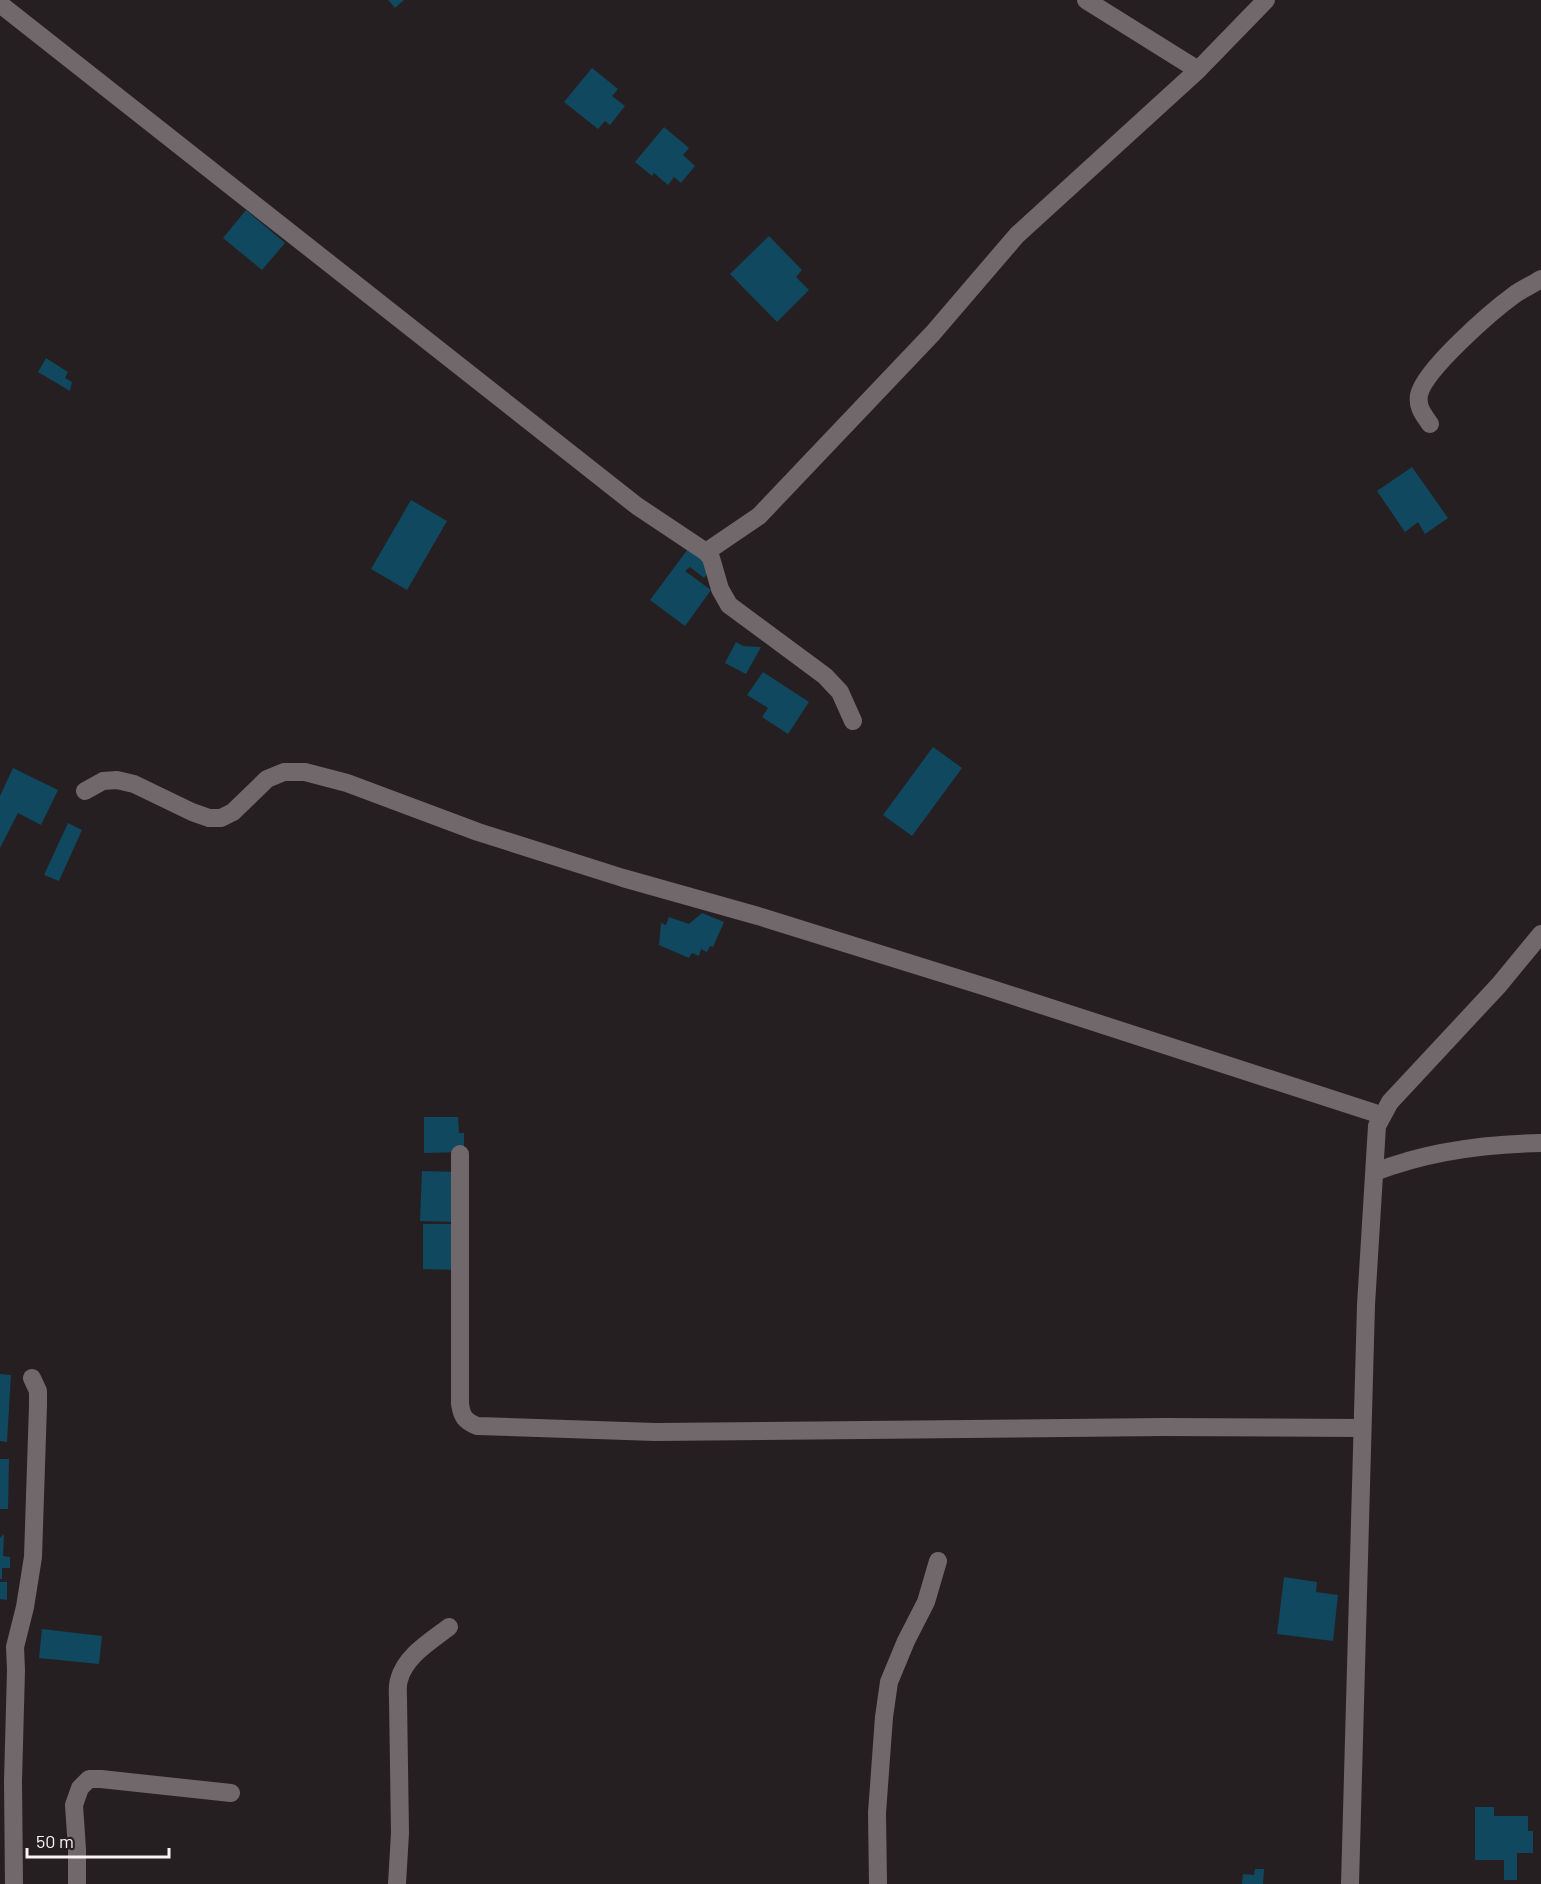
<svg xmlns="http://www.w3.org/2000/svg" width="1541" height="1884" viewBox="0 0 1541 1884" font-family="Barlow,sans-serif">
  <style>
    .building { fill: #0f485f }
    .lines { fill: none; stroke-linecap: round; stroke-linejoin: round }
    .street { stroke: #70686b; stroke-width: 18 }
  </style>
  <rect width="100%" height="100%" fill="#261f21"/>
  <g class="building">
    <path d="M 388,0 L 404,0 L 395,8 Z"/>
    <path d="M 592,68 L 618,89 L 612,96 L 625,106 L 610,125 L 605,121 L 598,129 L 564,102 Z"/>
    <path d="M 664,127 L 689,148 L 683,155 L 695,166 L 681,183 L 674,177 L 668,185 L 654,173 L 652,176 L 635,162 Z"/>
    <path d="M 246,210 L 285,243 L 262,270 L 223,238 Z"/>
    <path d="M 769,236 L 802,270 L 796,277 L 809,290 L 777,322 L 730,274 Z"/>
    <path d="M 46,358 L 68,372 L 65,378 L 72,382 L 70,391 L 38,372 Z"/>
    <path d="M 1412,467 L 1448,518 L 1425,534 L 1418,522 L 1405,532 L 1377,491 Z"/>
    <path d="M 411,500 L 447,521 L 407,590 L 371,569 Z"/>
    <path d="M 688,549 L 713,567 L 704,578 L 690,567 L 685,571 L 711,590 L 685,626 L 650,600 Z"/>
    <path d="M 736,642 L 743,646 L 761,647 L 746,674 L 725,663 Z"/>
    <path d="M 763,672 L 809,702 L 788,734 L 762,717 L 768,708 L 747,695 Z"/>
    <path d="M 933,747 L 962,768 L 912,836 L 883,815 Z"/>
    <path d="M 13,768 L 58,790 L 41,825 L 18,813 L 0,848 L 0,796 Z"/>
    <path d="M 68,823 L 82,830 L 59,881 L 44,875 Z"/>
    <path d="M 702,913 L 724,922 L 713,947 L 710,946 L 707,952 L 701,949 L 699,956 L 692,953 L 689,958 L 659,945 L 661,923 L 666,925 L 669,917 L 689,924 Z"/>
    <path d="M 424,1117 L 458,1117 L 459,1133 L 464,1133 L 464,1152 L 424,1153 Z"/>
    <path d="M 422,1171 L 459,1172 L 458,1222 L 420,1221 Z"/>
    <path d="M 423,1224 L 459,1224 L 458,1270 L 423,1269 Z"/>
    <path d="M 0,1374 L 11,1375 L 7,1442 L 0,1441 Z"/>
    <path d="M 0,1459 L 9,1459 L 8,1509 L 0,1509 Z"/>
    <path d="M 4,1534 L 3,1556 L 10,1557 L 10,1568 L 2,1568 L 2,1579 L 0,1579 L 0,1538 Z"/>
    <path d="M 1284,1577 L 1317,1582 L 1316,1592 L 1338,1595 L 1333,1641 L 1277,1634 Z"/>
    <path d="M 0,1582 L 7,1582 L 7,1600 L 0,1599 Z"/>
    <path d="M 42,1629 L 102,1636 L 99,1664 L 39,1658 Z"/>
    <path d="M 1475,1807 L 1494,1807 L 1494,1816 L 1528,1816 L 1528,1831 L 1533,1831 L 1533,1853 L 1517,1853 L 1517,1880 L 1504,1880 L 1504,1860 L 1475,1860 Z"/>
    <path d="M 1255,1869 L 1264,1869 L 1263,1884 L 1242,1884 L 1243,1874 L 1254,1875 Z"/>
  </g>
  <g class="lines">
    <g class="street">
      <path d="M 1086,0 L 1198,70"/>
      <path d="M 0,4 L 637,506 L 706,552 L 711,558 L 720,589 L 729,605 L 825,676 L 840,692 L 853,721"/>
      <path d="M 1430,424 C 1423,414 1417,407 1419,395 C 1424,370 1492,311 1514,295 C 1522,289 1532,285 1541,279"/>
      <path d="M 706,552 L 759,516 L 933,333 L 1017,235 L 1198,70 L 1266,0"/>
      <path d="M 85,791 L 103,781 L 117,780 L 134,784 L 192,812 L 209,818 L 221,818 L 233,812 L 267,779 L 284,772 L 305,772 L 347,783 L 478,832 L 623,878 L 758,916 L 986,987 L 1381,1115"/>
      <path d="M 460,1154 L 460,1404 C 462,1417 465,1421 477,1426 L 655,1432 L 1164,1427 L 1362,1428"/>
      <path d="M 1375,1172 C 1428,1151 1484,1144 1541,1143"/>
      <path d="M 14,1884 L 13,1781 L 16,1670 L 15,1647 L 25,1607 L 33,1557 L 38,1405 L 38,1391 L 32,1378"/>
      <path d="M 77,1884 L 77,1849 L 74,1805 L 80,1788 L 89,1779 L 101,1779 L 231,1793"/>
      <path d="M 397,1884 L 400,1833 L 398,1699 C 398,1693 397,1686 399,1680 C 405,1656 431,1641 449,1627"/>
      <path d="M 878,1884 L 877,1813 L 884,1717 L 889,1682 L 906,1641 L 926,1602 L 938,1561"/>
      <path d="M 1350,1884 L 1366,1305 L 1377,1126 L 1390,1102 L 1499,985 L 1541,934"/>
    </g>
  </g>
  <path d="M27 1848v9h142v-9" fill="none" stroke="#f8f3f5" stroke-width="3"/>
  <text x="36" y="1848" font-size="18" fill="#f8f3f5" stroke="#261f21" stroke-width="4.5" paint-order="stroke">50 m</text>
</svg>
